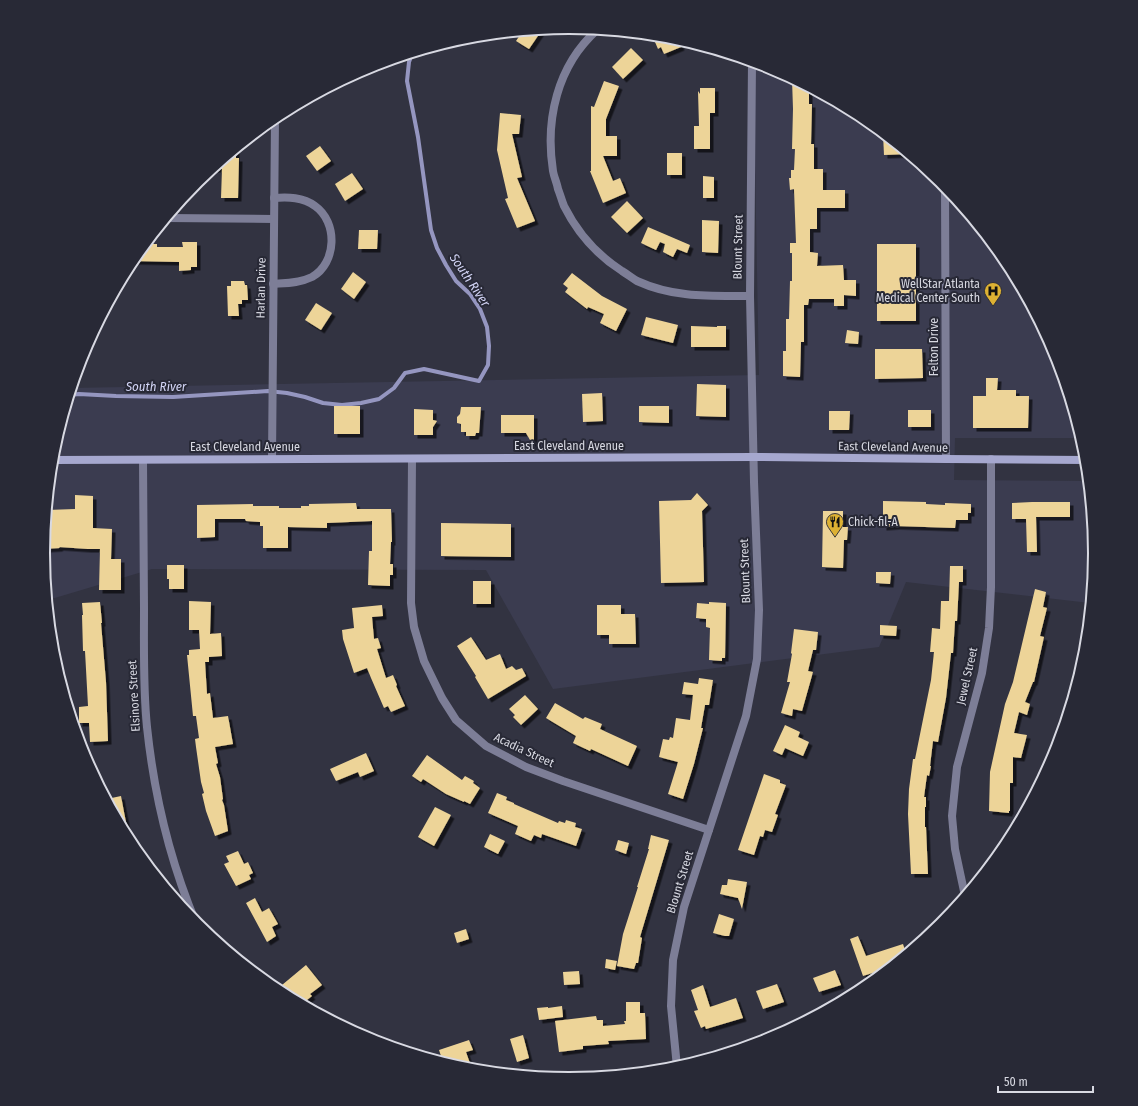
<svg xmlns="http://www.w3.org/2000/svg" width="1138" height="1106" viewBox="0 0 1138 1106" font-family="'Fira Sans Condensed',sans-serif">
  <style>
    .built { fill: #3b3c50 }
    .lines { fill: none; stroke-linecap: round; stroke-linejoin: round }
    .stream { stroke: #9596c0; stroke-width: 4 }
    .building { fill: #edd498; filter: url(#shadow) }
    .minor { stroke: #7d7e97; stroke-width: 8 }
    .secondary { stroke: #a6a8cf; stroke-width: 8 }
    .labels { text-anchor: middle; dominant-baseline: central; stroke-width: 4; stroke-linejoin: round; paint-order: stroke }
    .street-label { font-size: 12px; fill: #d8d9e2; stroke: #282936 }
    .poi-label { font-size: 12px; fill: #d8d9e2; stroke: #282936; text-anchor: end }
    .water-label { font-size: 13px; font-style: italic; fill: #d2d4f5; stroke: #282936 }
    .rim { fill: none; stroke: #d8d9e2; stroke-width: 2 }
  </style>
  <defs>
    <filter id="shadow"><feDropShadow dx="3.5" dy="3.5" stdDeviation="0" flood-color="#0009"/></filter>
  </defs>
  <rect width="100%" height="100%" fill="#323341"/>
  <path class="built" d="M 753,62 L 771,67 L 861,116 L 941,181 L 1006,261 L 1055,352 L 1081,438 L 955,438 L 954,480 L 1088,481 L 1095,553 L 1090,603 L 906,582 L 879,647 L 553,689 L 486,570 L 152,569 L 48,600 L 48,602 L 43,553 L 53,450 L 72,388 L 759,375 Z"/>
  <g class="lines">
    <path class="stream" d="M 70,395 L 79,394 L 116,396 L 173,397 L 268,391 L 287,393 L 305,397 L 323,403 L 342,405 L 361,403 L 379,399 L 394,388 L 405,373 L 424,369 L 479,381 L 488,365 L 489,346 L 487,327 L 480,309 L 470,294 L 456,281 L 446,265 L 437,248 L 431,230 L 418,137 L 407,81 L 409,62 L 412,54"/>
  </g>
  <g class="building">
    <path d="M 542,30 L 529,49 L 516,41 L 522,32 Z"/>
    <path d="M 652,35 L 672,37 L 680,39 L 678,40 L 681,47 L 664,54 L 661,47 L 658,49 Z"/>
    <path d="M 631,48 L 643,60 L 623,79 L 612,67 Z"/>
    <path d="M 792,79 L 809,88 L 809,104 L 812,104 L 811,144 L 814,144 L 814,169 L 823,169 L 823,190 L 845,190 L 845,208 L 817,208 L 817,229 L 810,229 L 810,252 L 818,253 L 817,266 L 843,265 L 844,280 L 856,280 L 856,296 L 844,295 L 844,306 L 834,306 L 834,299 L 809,299 L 808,305 L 804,305 L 804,342 L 801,342 L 800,377 L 783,376 L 783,351 L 786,351 L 786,319 L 789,319 L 790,281 L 792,281 L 792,253 L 790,253 L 790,243 L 796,243 L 794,189 L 790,190 L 789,178 L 791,178 L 791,170 L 794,170 L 795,149 L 792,149 L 793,109 Z"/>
    <path d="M 604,81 L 619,86 L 606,119 L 606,136 L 617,136 L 617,156 L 603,156 L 613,181 L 620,178 L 626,193 L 603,203 L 590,171 L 591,171 L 591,106 L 594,107 Z"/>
    <path d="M 700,88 L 715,88 L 715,113 L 710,113 L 710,149 L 694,149 L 694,126 L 699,126 L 698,91 L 700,94 Z"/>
    <path d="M 500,113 L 521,115 L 519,134 L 512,134 L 522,177 L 517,178 L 535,221 L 517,228 L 505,199 L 508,198 L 497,150 Z"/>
    <path d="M 883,134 L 909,154 L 884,155 Z"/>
    <path d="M 320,146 L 331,161 L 317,171 L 306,156 Z"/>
    <path d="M 236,149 L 236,158 L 239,158 L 238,198 L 221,198 L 222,169 L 212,169 Z"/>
    <rect x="667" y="153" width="15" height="22"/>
    <path d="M 352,173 L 363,189 L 345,201 L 335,184 Z"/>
    <path d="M 703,176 L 714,177 L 714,198 L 703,198 Z"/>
    <path d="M 627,201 L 643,218 L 627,233 L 611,217 Z"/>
    <path d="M 702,220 L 719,221 L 718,253 L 702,252 Z"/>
    <path d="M 648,227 L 690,245 L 687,253 L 677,249 L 673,257 L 663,252 L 665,244 L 660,242 L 656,250 L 641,243 Z"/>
    <path d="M 359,230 L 378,230 L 377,249 L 358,249 Z"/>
    <path d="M 182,242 L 197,242 L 197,267 L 191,267 L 191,270 L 179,271 L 179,262 L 132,261 L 145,244 L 157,244 L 157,247 L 183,247 Z"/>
    <rect x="877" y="244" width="39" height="77"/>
    <path d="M 353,272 L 366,282 L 354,299 L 341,289 Z"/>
    <path d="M 572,273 L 602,296 L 627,309 L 616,331 L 600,323 L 604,314 L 588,307 L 587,309 L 565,292 L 568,288 L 563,284 Z"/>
    <path d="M 231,281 L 244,281 L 245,285 L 247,285 L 248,300 L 242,300 L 242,304 L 238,304 L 239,316 L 228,316 L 227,286 L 231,286 Z"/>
    <path d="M 316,303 L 332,313 L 321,330 L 305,320 Z"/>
    <path d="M 646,317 L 678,325 L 673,343 L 641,335 Z"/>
    <path d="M 691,326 L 717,327 L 717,326 L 726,326 L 726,347 L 691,347 Z"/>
    <path d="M 847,330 L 859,332 L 858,344 L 845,343 Z"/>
    <path d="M 875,349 L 922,349 L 923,378 L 875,379 Z"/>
    <path d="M 986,378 L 998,378 L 997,390 L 1016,390 L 1016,396 L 1029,396 L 1028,428 L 973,428 L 973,396 L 986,396 Z"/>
    <path d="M 697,384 L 726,385 L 726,417 L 696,416 Z"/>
    <path d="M 602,393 L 603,421 L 583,422 L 582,394 Z"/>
    <rect x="334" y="406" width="26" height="28"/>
    <path d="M 639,406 L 669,406 L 669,423 L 639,422 Z"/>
    <path d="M 461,407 L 481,407 L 479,433 L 476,433 L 475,436 L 466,436 L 466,432 L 461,432 L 461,424 L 457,423 L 457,417 L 460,414 Z"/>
    <path d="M 414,409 L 433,410 L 433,420 L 437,421 L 433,427 L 433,435 L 414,435 Z"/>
    <rect x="908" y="410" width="23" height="17"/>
    <path d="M 829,411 L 850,411 L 849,430 L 829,430 Z"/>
    <path d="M 501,415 L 534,415 L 534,447 L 526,433 L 501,433 Z"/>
    <path d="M 697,493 L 708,505 L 702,511 L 704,582 L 661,583 L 659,501 L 691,500 Z"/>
    <path d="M 75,495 L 93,496 L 93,528 L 112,529 L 111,559 L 121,559 L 121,590 L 99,590 L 100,549 L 88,549 L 59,547 L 60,548 L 43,549 L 47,510 L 75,509 Z"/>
    <path d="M 883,501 L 926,502 L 926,504 L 945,505 L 945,503 L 971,504 L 971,513 L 968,513 L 968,520 L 956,520 L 955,528 L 896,526 L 883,527 Z"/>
    <path d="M 1032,502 L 1070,502 L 1070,517 L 1036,517 L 1037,552 L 1027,552 L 1026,519 L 1012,519 L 1012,503 Z"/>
    <path d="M 356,503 L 357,509 L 391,509 L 392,542 L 391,542 L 390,564 L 393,564 L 393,575 L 390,575 L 390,586 L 368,585 L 369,551 L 372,551 L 372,521 L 327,523 L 327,528 L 288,527 L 288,548 L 263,548 L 263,526 L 260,526 L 260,522 L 246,521 L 245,519 L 215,519 L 215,537 L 197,538 L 197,505 L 253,504 L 253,506 L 279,506 L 279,508 L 301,508 L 301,506 L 309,506 L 309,504 Z"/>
    <path d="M 823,511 L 843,511 L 843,527 L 848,527 L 847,540 L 844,540 L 843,568 L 822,567 Z"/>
    <path d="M 441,523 L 511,524 L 511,557 L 441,556 Z"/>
    <path d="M 167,565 L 184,565 L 184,589 L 169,589 L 169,579 L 167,579 Z"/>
    <path d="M 950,566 L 963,566 L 963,582 L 959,582 L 957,621 L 955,621 L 953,653 L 951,653 L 946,698 L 938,742 L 933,741 L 930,766 L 931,766 L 929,776 L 927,775 L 924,797 L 926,797 L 926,807 L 925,807 L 925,827 L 926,827 L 928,874 L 911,874 L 908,814 L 909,789 L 913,759 L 915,759 L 931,680 L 934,652 L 930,652 L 932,628 L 940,629 L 941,601 L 949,601 Z"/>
    <path d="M 876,572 L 891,572 L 890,584 L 876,583 Z"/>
    <rect x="473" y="581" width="18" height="23"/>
    <path d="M 1035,589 L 1046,592 L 1043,607 L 1047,608 L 1040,636 L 1044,637 L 1034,682 L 1033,682 L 1025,702 L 1030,704 L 1027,715 L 1019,712 L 1014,733 L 1027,735 L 1021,758 L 1013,757 L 1013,783 L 1010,783 L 1010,811 L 1009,811 L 1009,813 L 989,811 L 990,772 L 1005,704 L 1013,682 Z"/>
    <path d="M 189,601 L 211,602 L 210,634 L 221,633 L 222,656 L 209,657 L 209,662 L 205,662 L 207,694 L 210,693 L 213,718 L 228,716 L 233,744 L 215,747 L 218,763 L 216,764 L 220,777 L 223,799 L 222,800 L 224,805 L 228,831 L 215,836 L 206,811 L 202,794 L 204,793 L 201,782 L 196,747 L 195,739 L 199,738 L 196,716 L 193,716 L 187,655 L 189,655 L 189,650 L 200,649 L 199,630 L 189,630 Z"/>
    <path d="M 100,602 L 102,623 L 101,623 L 106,682 L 108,741 L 90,742 L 89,723 L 79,723 L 79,707 L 88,706 L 85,651 L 83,651 L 82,615 L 83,615 L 82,603 Z"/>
    <path d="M 709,602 L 726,603 L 725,658 L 722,658 L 722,661 L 709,660 L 710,628 L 706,627 L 706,619 L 696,618 L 697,603 L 709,604 Z"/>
    <path d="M 382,605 L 383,616 L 372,617 L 374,639 L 378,638 L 381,648 L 377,649 L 386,678 L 393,675 L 397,685 L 396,686 L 405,706 L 391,712 L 388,706 L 384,708 L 371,678 L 367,668 L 354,673 L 343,639 L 342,630 L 354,628 L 352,608 Z"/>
    <path d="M 597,605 L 621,605 L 621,614 L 635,614 L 636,644 L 609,644 L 609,635 L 597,635 Z"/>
    <path d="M 880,625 L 897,626 L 896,636 L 880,635 Z"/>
    <path d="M 794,629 L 818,632 L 816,650 L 813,650 L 808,671 L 813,672 L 802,711 L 793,709 L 792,716 L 781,713 L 790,682 L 787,682 L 792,654 L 791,653 Z"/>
    <path d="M 471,637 L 486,660 L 500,654 L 506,669 L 512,666 L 516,670 L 522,668 L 526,676 L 488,699 L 475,677 L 476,676 L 457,646 Z"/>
    <path d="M 699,678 L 713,680 L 709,705 L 705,705 L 701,728 L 703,728 L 694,764 L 683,799 L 668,794 L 678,762 L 659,757 L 663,739 L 669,740 L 670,737 L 673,738 L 676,718 L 690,720 L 693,695 L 682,694 L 684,682 L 698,684 Z"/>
    <path d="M 525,695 L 538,709 L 521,725 L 513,717 L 515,715 L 509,709 Z"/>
    <path d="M 555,703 L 583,719 L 585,717 L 602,724 L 600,729 L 637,746 L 628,766 L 591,749 L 590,751 L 573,743 L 576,736 L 546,718 Z"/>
    <path d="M 785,725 L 800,732 L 798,737 L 809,742 L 803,756 L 785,748 L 782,755 L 773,751 Z"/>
    <path d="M 366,753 L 374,771 L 360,777 L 358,772 L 336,781 L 330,769 Z"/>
    <path d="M 427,755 L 462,780 L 465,776 L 474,781 L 473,783 L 480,788 L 470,804 L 464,801 L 464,802 L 446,794 L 423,779 L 421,782 L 412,776 Z"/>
    <path d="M 764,774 L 780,780 L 780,783 L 786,785 L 775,814 L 778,815 L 772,832 L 765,830 L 763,837 L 760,836 L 754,855 L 738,850 Z"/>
    <path d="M 497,793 L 507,797 L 506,800 L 514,803 L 514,804 L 558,823 L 559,821 L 565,823 L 566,820 L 576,823 L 575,827 L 582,829 L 576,846 L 542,834 L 541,838 L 534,835 L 531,841 L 515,834 L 518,826 L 488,813 Z"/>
    <path d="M 121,796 L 128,833 L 126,834 L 107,799 Z"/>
    <path d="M 435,807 L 451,815 L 434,846 L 418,837 Z"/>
    <path d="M 490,834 L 505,841 L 498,854 L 484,847 Z"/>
    <path d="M 651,835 L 669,840 L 640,937 L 642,938 L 638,963 L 636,963 L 634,969 L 617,966 L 623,934 L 638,887 L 637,887 L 649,849 L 648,849 Z"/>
    <path d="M 618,840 L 629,843 L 626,854 L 615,850 Z"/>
    <path d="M 238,851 L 244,864 L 248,862 L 253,873 L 249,875 L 251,879 L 236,886 L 224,864 L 229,862 L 226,856 Z"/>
    <path d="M 728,879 L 747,882 L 742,909 L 738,898 L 720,894 L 722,885 L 727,885 Z"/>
    <path d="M 255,898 L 262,912 L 269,908 L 278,924 L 272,927 L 276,936 L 267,942 L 246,903 Z"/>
    <path d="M 719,914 L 734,919 L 729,936 L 725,936 L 713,933 Z"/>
    <path d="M 466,929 L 469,939 L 457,943 L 454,933 Z"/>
    <path d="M 858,936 L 866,956 L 903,944 L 906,953 L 888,968 L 863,976 L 850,939 Z"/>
    <path d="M 606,959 L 617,961 L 615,970 L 605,968 Z"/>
    <path d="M 306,965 L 322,985 L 310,994 L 312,996 L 302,1004 L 289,997 L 284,991 L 286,989 L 282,985 Z"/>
    <path d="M 835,970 L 841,985 L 819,992 L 813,978 Z"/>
    <path d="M 579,971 L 580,984 L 564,985 L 563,972 Z"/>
    <path d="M 777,984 L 784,1002 L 763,1009 L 756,991 Z"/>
    <path d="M 703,985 L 710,1007 L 736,998 L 743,1018 L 706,1029 L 705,1026 L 701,1028 L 694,1011 L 698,1010 L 691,990 Z"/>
    <path d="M 626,1002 L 640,1002 L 640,1013 L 645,1013 L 646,1039 L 608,1041 L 609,1044 L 583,1046 L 583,1049 L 559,1052 L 555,1021 L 596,1016 L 597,1020 L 603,1020 L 603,1026 L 625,1024 L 624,1021 L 626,1021 Z"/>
    <path d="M 562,1006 L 563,1017 L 539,1020 L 537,1008 L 548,1007 L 548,1008 Z"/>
    <path d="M 523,1035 L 529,1058 L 517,1062 L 510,1039 Z"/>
    <path d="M 469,1040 L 473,1050 L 466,1052 L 472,1069 L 466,1069 L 443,1062 L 439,1050 Z"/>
  </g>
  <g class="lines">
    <g class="minor">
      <path d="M 597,30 C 557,66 545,120 553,171 C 554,177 557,183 558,189 C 560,194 562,201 564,206 C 577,232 597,255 622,271 C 627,274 632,278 637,281 C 674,298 710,296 750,296"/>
      <path d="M 945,186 L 946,459"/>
      <path d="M 167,218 L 274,219"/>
      <path d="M 273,284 C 286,283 300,283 312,277 C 337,263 338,222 315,206 C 303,197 288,197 274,198"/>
      <path d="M 272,459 L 275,118"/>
      <path d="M 412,459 L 411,603 L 414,627 L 424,661 L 442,698 L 456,720 L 486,746 L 526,767 L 563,781 L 709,830"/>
      <path d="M 143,460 C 143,510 144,559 144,609 C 144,648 143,688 147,727 C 154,794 170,861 196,923"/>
      <path d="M 965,896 L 955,849 L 952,816 L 957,767 L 982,673 L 989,628 L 991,587 L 991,459"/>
      <path d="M 677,1067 L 671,1006 L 673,960 L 684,907 L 746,716 L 757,659 L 759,610 L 754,482 L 750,296 L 752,62"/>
    </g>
    <path class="secondary" d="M 52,460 L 753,457 L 946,459 L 1086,460"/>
  </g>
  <defs>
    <symbol id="hospital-pin" viewBox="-11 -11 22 30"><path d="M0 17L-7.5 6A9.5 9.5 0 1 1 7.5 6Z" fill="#ddb133" stroke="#282936"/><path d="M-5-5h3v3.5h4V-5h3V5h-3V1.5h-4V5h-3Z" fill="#111"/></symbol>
    <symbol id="restaurant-pin" viewBox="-11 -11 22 30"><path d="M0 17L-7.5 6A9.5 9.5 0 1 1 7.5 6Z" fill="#ddb133" stroke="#282936"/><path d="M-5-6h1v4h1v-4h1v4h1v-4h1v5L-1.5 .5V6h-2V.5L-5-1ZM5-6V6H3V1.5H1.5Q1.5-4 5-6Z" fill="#111"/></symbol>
  </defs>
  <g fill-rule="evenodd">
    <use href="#hospital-pin" x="983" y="281" width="20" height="27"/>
    <use href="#restaurant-pin" x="825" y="512" width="20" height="27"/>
  </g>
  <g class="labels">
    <g class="street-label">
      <text transform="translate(738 247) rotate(-89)">Blount Street</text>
      <text transform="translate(261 288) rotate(-89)">Harlan Drive</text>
      <text transform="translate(934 347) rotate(-90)">Felton Drive</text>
      <text x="569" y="446">East Cleveland Avenue</text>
      <text x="245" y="447">East Cleveland Avenue</text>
      <text transform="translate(893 447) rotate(1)">East Cleveland Avenue</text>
      <text transform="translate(745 571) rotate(-92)">Blount Street</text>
      <text transform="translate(967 676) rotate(-77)">Jewel Street</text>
      <text transform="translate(134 696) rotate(-93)">Elsinore Street</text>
      <text transform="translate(524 750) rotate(25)">Acadia Street</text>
      <text transform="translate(680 882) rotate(-73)">Blount Street</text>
    </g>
    <g class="poi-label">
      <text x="980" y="284">WellStar Atlanta<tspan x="980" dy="14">Medical Center South</tspan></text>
      <text x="848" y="522" text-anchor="start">Chick-fil-A</text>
    </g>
    <g class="water-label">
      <text transform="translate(470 280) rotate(56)">South River</text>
      <text x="156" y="386">South River</text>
    </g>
  </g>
  <path d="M0 0H1138V1106H0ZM50 553a519 519 0 1 1 1038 0a519 519 0 1 1-1038 0Z" fill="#282936" fill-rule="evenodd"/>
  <path class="rim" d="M50 553a519 519 0 1 1 1038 0a519 519 0 1 1-1038 0Z"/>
  <path d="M998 1086v6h95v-6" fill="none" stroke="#d8d9e2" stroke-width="2"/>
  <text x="1004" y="1086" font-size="12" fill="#d8d9e2" stroke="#282936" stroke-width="3" paint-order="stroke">50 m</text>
</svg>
